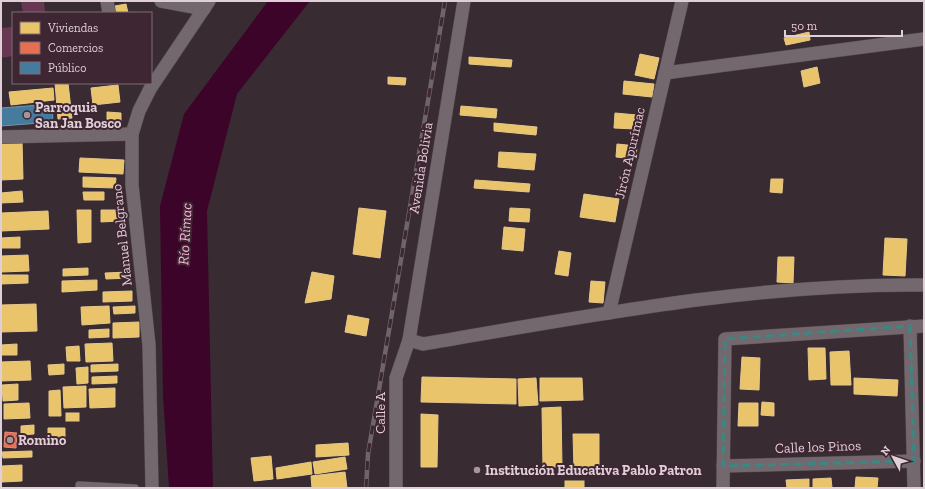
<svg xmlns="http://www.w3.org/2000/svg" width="925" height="489" viewBox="0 0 925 489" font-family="'Zilla Slab',serif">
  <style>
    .green { fill: #683752 }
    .water { fill: #3d0429 }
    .homes { fill: #e9c46a; stroke: #e6c78b }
    .shops { fill: #e76f51; stroke: #e58c79 }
    .public { fill: #457b9d; stroke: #7394ae }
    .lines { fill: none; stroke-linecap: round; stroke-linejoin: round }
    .lane-casing { stroke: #554a50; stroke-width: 8 }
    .street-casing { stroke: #554a50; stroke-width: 14 }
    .lane { stroke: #73686e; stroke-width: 7 }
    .street { stroke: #73686e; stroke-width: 13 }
    .rail-casing { stroke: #6f6569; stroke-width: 4.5 }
    .rail { stroke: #3e2632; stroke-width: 3; stroke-dasharray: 9; stroke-linecap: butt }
    .marked { fill: none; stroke: #398883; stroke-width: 3; stroke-dasharray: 8 5; stroke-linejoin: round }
    .poi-dot { fill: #a5969d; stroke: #3e2632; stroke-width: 1.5 }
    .labels { text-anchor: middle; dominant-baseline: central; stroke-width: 4; stroke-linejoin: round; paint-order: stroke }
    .poi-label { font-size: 14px; font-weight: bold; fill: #dfcfd7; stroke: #3e2632; text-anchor: start }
    .street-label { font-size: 14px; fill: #dfcfd7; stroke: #3e2632 }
    .water-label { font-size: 15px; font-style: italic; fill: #fdb5db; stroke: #3e2632 }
  </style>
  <rect width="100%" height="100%" fill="#382c32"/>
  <g class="green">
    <path d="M 21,1 L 44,1 L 45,13 L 23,13 Z"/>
    <path d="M 13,27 L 13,56 L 1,58 L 1,28 Z"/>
  </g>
  <path class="water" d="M 268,1 L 310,1 L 237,94 L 207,211 L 213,488 L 169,488 L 163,395 L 160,206 L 184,114 Z"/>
  <g class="homes">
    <path d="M 126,4 L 128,13 L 116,13 L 115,6 Z"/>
    <path d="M 809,32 L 810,40 L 786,45 L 784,38 Z"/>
    <path d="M 640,54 L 659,58 L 654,79 L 635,75 Z"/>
    <path d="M 469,57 L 512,60 L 511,67 L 469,64 Z"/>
    <path d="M 817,67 L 820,83 L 804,87 L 801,71 Z"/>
    <path d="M 388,77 L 406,78 L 405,85 L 388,84 Z"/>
    <path d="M 624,81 L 654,84 L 652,97 L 623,94 Z"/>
    <path d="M 55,83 L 68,83 L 72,118 L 58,119 Z"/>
    <path d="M 118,85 L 120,102 L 93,105 L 91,88 Z"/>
    <path d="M 53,88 L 54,100 L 11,105 L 9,92 Z"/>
    <path d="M 461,106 L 497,109 L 496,118 L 460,115 Z"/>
    <path d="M 107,112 L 121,113 L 121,123 L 107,123 Z"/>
    <path d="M 615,113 L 637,115 L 635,129 L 614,128 Z"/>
    <path d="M 494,123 L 537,127 L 536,135 L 494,131 Z"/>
    <path d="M 22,140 L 23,179 L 1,180 L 1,141 Z"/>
    <path d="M 617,144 L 637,146 L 636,159 L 616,157 Z"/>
    <path d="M 499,152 L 536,154 L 534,170 L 498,167 Z"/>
    <path d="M 80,158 L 124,160 L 123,174 L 79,172 Z"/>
    <path d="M 83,177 L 116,178 L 115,188 L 83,187 Z"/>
    <path d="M 771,179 L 783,179 L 782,193 L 770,192 Z"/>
    <path d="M 475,180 L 530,184 L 529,192 L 474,188 Z"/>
    <path d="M 22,191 L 23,202 L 1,203 L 1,193 Z"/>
    <path d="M 83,192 L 104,192 L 104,200 L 84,200 Z"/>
    <path d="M 584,194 L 619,199 L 615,222 L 580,217 Z"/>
    <path d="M 359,208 L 386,211 L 380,258 L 353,254 Z"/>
    <path d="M 510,208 L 530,209 L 529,222 L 509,221 Z"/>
    <path d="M 77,210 L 91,210 L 91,242 L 78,243 Z"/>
    <path d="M 101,210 L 118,210 L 119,221 L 101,222 Z"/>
    <path d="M 48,211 L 49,229 L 1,231 L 1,213 Z"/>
    <path d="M 504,227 L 525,229 L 523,251 L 502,249 Z"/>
    <path d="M 20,237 L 20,248 L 1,248 L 1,238 Z"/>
    <path d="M 885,238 L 907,239 L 905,276 L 883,275 Z"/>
    <path d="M 559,251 L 571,253 L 568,276 L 555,274 Z"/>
    <path d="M 28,255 L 29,271 L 1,272 L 1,256 Z"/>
    <path d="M 778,257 L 794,257 L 793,283 L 777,282 Z"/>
    <path d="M 88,268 L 88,275 L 63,276 L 63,269 Z"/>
    <path d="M 129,272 L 130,278 L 106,279 L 105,273 Z"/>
    <path d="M 312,272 L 334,276 L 331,299 L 305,303 Z"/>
    <path d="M 1,275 L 28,275 L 28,283 L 1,284 Z"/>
    <path d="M 97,280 L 97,290 L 62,292 L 62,281 Z"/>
    <path d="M 591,281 L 605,282 L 603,303 L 589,302 Z"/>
    <path d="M 132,291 L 132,301 L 103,302 L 103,292 Z"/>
    <path d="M 36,304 L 37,331 L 1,332 L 1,305 Z"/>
    <path d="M 109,306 L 110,323 L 82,325 L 81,307 Z"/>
    <path d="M 135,306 L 135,313 L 114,314 L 113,307 Z"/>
    <path d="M 348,315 L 369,319 L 366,336 L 345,332 Z"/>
    <path d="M 139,322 L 139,337 L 113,338 L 113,323 Z"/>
    <path d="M 109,329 L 109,337 L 89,338 L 89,330 Z"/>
    <path d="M 112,343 L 113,361 L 86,362 L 85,344 Z"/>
    <path d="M 17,344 L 17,355 L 1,355 L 1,345 Z"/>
    <path d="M 79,346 L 80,361 L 67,361 L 66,347 Z"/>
    <path d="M 808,348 L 825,348 L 826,379 L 809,380 Z"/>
    <path d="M 849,351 L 851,385 L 831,385 L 830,352 Z"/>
    <path d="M 742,357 L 760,358 L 759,390 L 740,389 Z"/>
    <path d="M 30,361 L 31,380 L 1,381 L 1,362 Z"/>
    <path d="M 64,364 L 64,374 L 49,375 L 48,365 Z"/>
    <path d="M 118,364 L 118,371 L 91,372 L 91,365 Z"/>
    <path d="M 88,367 L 88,383 L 77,384 L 76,368 Z"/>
    <path d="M 117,376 L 117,383 L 92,384 L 92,377 Z"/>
    <path d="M 422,377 L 516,379 L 516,404 L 421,402 Z"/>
    <path d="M 536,378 L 538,405 L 519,406 L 518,379 Z"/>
    <path d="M 540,378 L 582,378 L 583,400 L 540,401 Z"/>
    <path d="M 854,378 L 898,380 L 897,396 L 854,394 Z"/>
    <path d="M 18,384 L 18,400 L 3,401 L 2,385 Z"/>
    <path d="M 86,386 L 86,407 L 64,408 L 63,387 Z"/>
    <path d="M 115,388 L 115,407 L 90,408 L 89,389 Z"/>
    <path d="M 60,390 L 61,416 L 49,416 L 49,391 Z"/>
    <path d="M 762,402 L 774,403 L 774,416 L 761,415 Z"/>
    <path d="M 29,403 L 30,418 L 4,419 L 4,404 Z"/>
    <path d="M 739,403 L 758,403 L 758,426 L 738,426 Z"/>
    <path d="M 561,407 L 562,467 L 543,467 L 542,408 Z"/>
    <rect x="66" y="413" width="13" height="8"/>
    <path d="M 421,414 L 438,415 L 437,467 L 421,467 Z"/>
    <path d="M 34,425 L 34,434 L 21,435 L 21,426 Z"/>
    <path d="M 48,428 L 65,428 L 65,440 L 48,441 Z"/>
    <path d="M 573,434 L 599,434 L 599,468 L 574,469 Z"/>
    <path d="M 348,443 L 349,455 L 316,457 L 316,445 Z"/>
    <path d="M 32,451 L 32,457 L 3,458 L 2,452 Z"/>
    <path d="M 271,456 L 273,479 L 254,481 L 251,458 Z"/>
    <path d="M 345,457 L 347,469 L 315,474 L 313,462 Z"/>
    <path d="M 311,462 L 312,474 L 277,479 L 276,468 Z"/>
    <path d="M 22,465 L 22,481 L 2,482 L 2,466 Z"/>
    <path d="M 345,472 L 347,488 L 312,488 L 311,476 Z"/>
    <path d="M 856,477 L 878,478 L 877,488 L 855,488 Z"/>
    <path d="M 831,478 L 832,488 L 813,488 L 813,479 Z"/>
    <path d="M 809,479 L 809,488 L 787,488 L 786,480 Z"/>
    <rect x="565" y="481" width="19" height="7"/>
  </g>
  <path class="shops" d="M 5,432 L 17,433 L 16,448 L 4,447 Z"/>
  <path class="public" d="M 52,104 L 53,122 L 1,126 L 1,108 Z"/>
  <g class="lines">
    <defs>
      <path id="lane" d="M 79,485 L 135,488"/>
      <g id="street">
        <path d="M 107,1 L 109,13"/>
        <path d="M 161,1 L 204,9"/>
        <path d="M 665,73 L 924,39"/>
        <path d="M 1,137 L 132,134"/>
        <path d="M 609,313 L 682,1"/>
        <path d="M 910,326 L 914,488"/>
        <path d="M 409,340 L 423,344 C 588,316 756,283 924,285"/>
        <path d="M 723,466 L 914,461"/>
        <path d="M 152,488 L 149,345 L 132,185 L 132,134 L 139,111 L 150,89 L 209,1"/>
        <path d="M 396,488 L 396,378 L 409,340 L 464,1"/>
        <path d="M 723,488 L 725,339 L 924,326"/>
      </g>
    </defs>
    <use href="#lane" class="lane-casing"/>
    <use href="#street" class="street-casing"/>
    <use href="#lane" class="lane"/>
    <use href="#street" class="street"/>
    <defs>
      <path id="rail" d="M 366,488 L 368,454 L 445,1"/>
    </defs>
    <use href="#rail" class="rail-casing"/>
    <use href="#rail" class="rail"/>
  </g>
  <path class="marked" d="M 910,326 L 914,461 L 723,466 L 725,339 Z"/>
  <g class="poi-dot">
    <circle cx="27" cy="115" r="4"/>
    <circle cx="10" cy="440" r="4"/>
    <circle cx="477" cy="470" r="4"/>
  </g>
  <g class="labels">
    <g class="poi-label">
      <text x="35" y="107">Parroquia<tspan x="35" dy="16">San Jan Bosco</tspan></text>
      <text x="18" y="440">Romino</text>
      <text x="485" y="470">Institución Educativa Pablo Patron</text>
    </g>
    <g class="street-label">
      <text transform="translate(630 153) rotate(-77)">Jirón Apurímac</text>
      <text transform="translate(421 168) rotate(-81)">Avenida Bolivia</text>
      <text transform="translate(122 235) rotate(-96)">Manuel Belgrano</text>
      <text transform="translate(380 413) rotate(-90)">Calle A</text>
      <text transform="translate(818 447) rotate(-2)">Calle los Pinos</text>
    </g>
    <g class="water-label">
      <text transform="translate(185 234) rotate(-87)">Río Rímac</text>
    </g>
  </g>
  <rect width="925" height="489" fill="none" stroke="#dfcfd7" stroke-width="4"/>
  <rect x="12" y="12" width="140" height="72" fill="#3e2632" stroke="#7e6a74"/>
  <rect x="20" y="22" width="20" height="12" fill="#e9c46a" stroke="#7e6a74"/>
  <text x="48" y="32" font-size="12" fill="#dfcfd7">Viviendas</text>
  <rect x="20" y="42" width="20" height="12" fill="#e76f51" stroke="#7e6a74"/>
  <text x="48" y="52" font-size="12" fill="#dfcfd7">Comercios</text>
  <rect x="20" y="62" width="20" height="12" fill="#457b9d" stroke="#7e6a74"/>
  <text x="48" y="72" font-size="12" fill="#dfcfd7">Público</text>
  <g transform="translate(893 457) rotate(310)" stroke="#3e2632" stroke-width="3" paint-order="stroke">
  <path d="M0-3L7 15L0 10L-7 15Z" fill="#dfcfd7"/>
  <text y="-6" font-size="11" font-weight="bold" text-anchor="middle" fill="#dfcfd7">N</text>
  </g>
  <path d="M785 30v6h117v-6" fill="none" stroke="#dfcfd7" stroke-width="2"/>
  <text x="791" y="30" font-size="12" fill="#dfcfd7" stroke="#3e2632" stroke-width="3" paint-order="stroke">50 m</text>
</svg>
